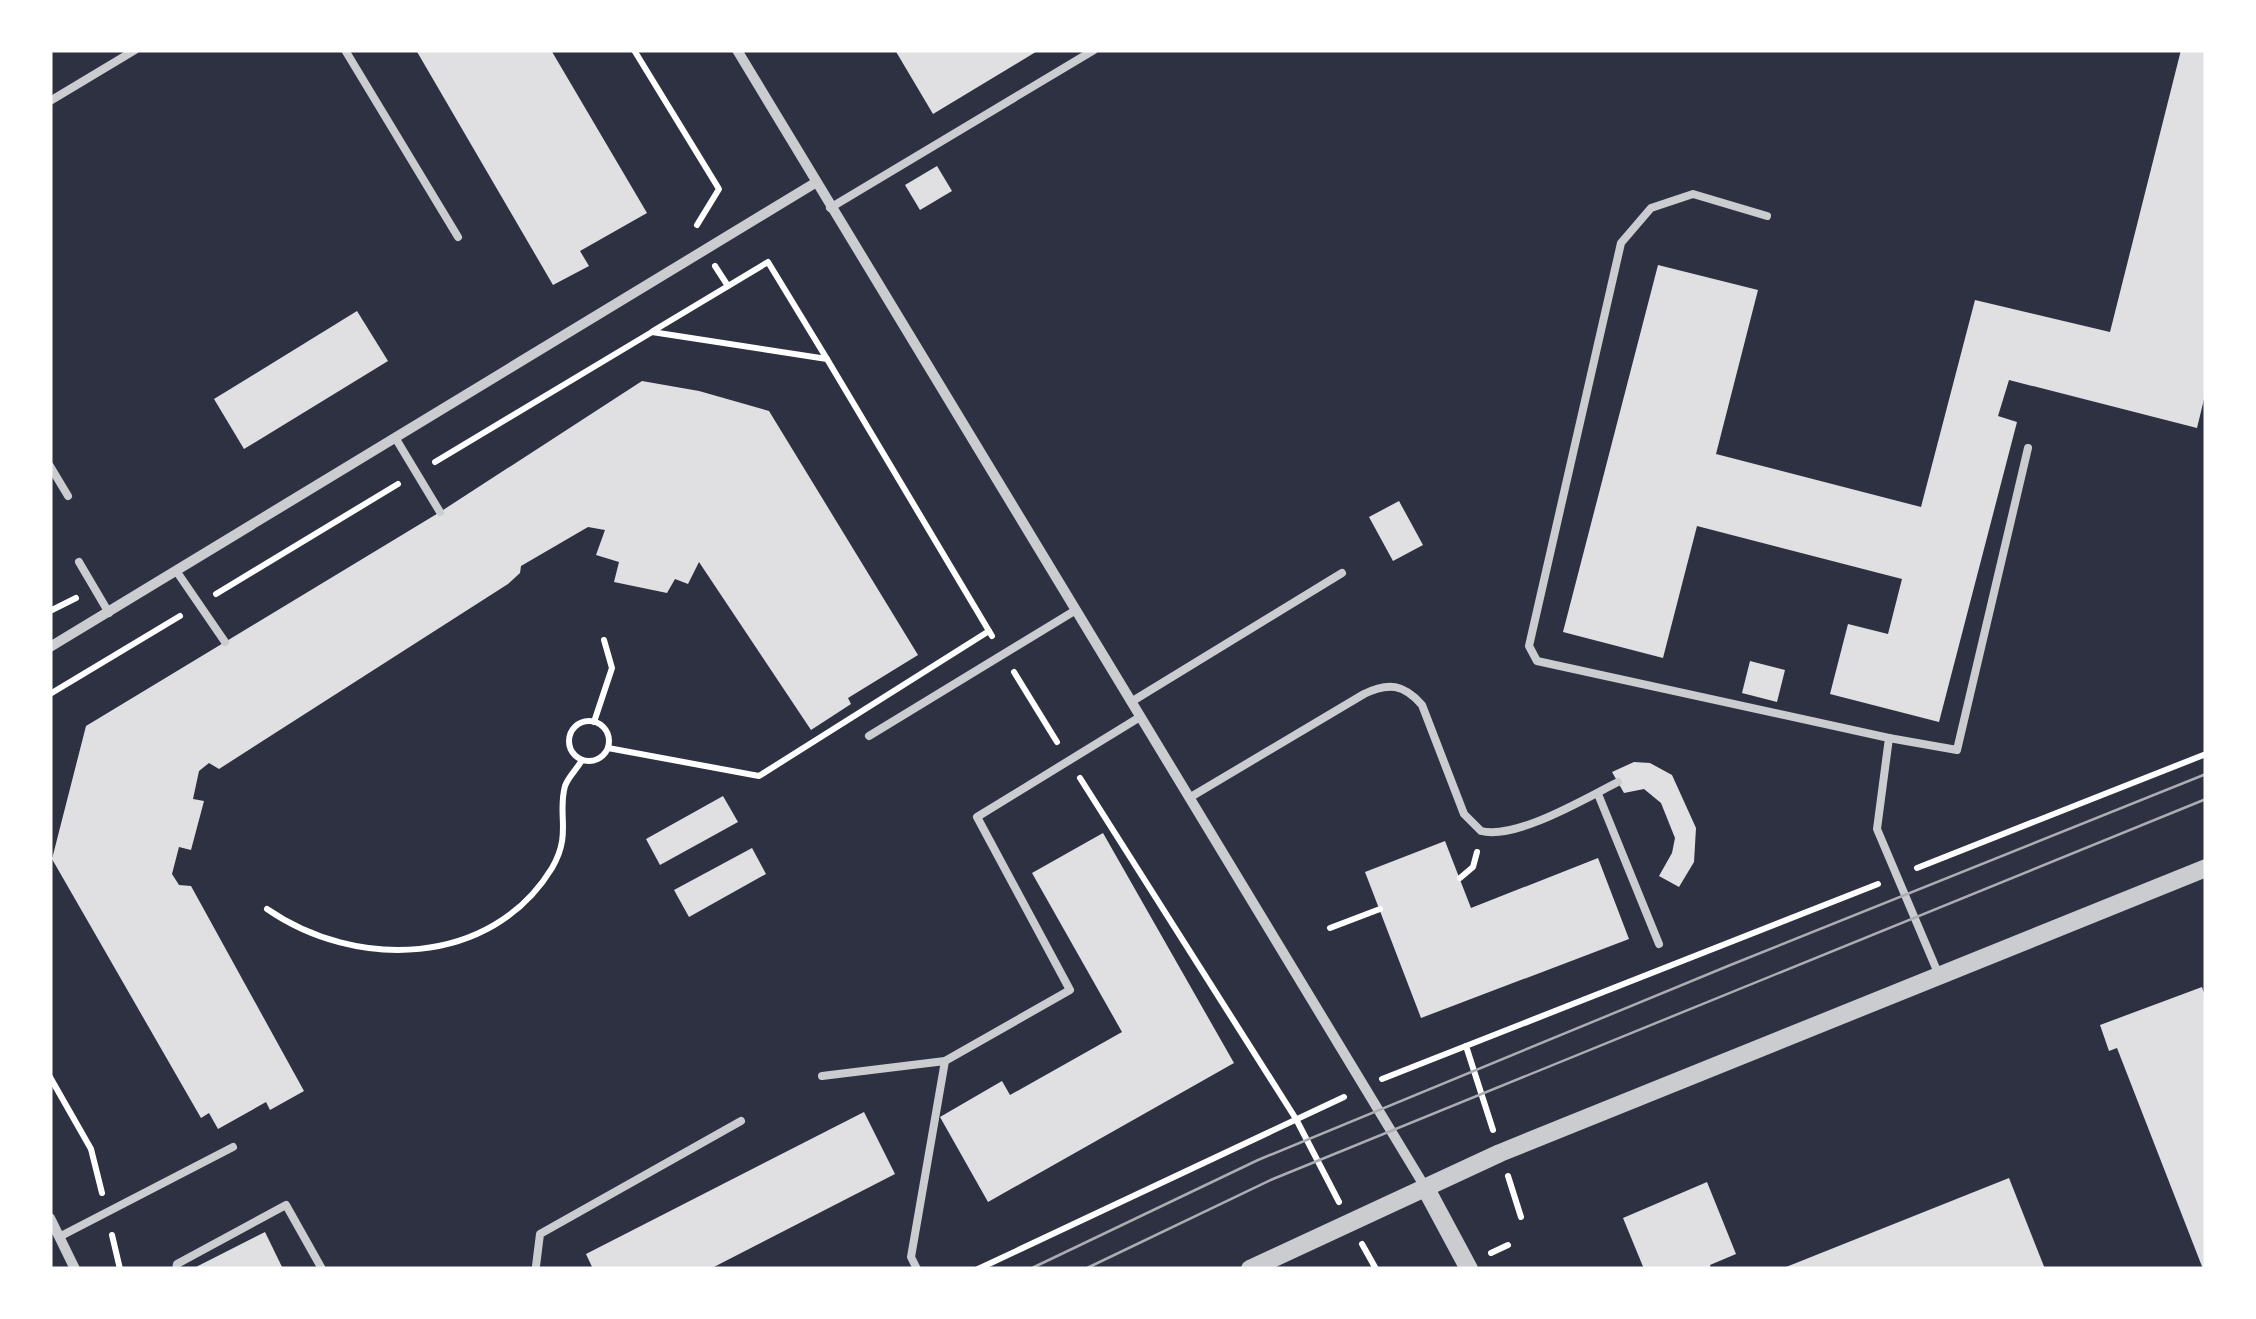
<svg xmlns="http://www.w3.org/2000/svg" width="2256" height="1319" viewBox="0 0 2256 1319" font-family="Rubik,sans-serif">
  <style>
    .building { fill: #e0e0e3 }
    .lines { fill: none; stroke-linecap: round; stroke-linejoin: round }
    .path { stroke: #fff; stroke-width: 6 }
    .service { stroke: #caccd0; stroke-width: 8 }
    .minor { stroke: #caccd0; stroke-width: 10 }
    .tertiary { stroke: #caccd0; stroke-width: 18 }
    .tram { stroke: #abadb3; stroke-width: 2.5 }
  </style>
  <rect width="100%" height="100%" fill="#2d3142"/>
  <g class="building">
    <path d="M 416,50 L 551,50 L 647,213 L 580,251 L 589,266 L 553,285 Z"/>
    <path d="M 895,50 L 1039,50 L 933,114 Z"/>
    <path d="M 2181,50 L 2206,50 L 2206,391 L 2197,428 L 2009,380 L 1998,416 L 2017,422 L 1939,722 L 1830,694 L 1848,624 L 1888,634 L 1902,579 L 1697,526 L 1663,658 L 1563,632 L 1658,265 L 1758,290 L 1716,454 L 1921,507 L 1975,300 L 2110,332 Z"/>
    <path d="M 937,166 L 952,191 L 920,210 L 905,185 Z"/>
    <path d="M 357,311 L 388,361 L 244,449 L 214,399 Z"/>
    <path d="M 642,381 L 699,391 L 769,411 L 918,655 L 848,698 L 851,704 L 811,730 L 699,562 L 688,584 L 675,579 L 667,593 L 614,582 L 619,562 L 596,555 L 605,530 L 588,527 L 521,566 L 520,573 L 508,584 L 219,769 L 209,763 L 199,771 L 193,799 L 204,801 L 191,850 L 179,847 L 172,874 L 179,885 L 191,886 L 304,1091 L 270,1110 L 266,1102 L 218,1129 L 209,1113 L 201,1118 L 52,859 L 86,726 L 440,512 Z"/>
    <path d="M 1399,501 L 1423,545 L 1393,561 L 1369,517 Z"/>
    <path d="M 1750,661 L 1785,670 L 1777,702 L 1742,693 Z"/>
    <path d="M 1634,762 L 1650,763 L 1672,775 L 1696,828 L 1694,862 L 1679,887 L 1659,876 L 1672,853 L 1675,838 L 1661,803 L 1644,789 L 1624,793 L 1612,772 Z"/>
    <path d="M 723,796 L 738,822 L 660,865 L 646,839 Z"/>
    <path d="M 1103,833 L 1234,1063 L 988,1202 L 940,1117 L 1002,1081 L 1010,1095 L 1122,1032 L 1032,873 Z"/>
    <path d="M 1445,841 L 1471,908 L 1598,858 L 1629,939 L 1421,1018 L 1365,872 Z"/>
    <path d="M 752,848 L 766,874 L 689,917 L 674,890 Z"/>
    <path d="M 2202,987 L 2206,999 L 2206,1269 L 2203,1269 L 2117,1048 L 2109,1051 L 2100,1025 Z"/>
    <path d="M 864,1112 L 895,1174 L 710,1269 L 593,1269 L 586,1254 Z"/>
    <path d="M 2009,1178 L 2045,1269 L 1781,1269 Z"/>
    <path d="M 1707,1182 L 1736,1254 L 1710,1265 L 1711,1269 L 1644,1269 L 1623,1218 Z"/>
    <path d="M 265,1232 L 283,1269 L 192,1269 Z"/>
  </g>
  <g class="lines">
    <g class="path">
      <path d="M 634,50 L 719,189 L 697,225"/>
      <path d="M 715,266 L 728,286"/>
      <path d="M 653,331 L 768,262 L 827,359"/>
      <path d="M 435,462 L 652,332 L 827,359 L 992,636"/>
      <path d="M 216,594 L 398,484"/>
      <path d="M 50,611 L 76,598"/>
      <path d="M 1014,672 L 1057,742"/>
      <path d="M 50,694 L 180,616"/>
      <circle cx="589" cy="741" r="20"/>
      <path d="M 594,722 L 612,668 L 604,640"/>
      <path d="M 608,748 L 759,776 L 989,631"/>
      <path d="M 1080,778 L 1296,1119 L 1339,1202"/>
      <path d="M 1917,868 L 2206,754"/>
      <path d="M 1460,878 L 1473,867 L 1477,852"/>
      <path d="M 267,909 C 355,970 491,968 552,868 C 572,834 557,815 565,786 C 568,777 577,769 582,760"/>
      <path d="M 1330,928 L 1380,909"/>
      <path d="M 1466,1046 L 1493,1130"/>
      <path d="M 50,1077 L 91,1149 L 102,1193"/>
      <path d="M 1382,1079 L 1878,884"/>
      <path d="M 1508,1176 L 1521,1217"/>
      <path d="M 112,1235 L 120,1269"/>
      <path d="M 1362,1244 L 1376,1269"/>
      <path d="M 1491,1253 L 1508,1245"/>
      <path d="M 978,1269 L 1344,1097"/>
    </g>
    <g class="service">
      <path d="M 345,50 L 458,237"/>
      <path d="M 50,101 L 135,50"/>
      <path d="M 830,208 L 1094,50"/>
      <path d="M 1767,216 L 1693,194 L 1651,208 L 1621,243 L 1529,646 L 1537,661 L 1889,738 L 1877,829 L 1938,973"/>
      <path d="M 396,439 L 440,512"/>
      <path d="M 50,466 L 68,496"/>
      <path d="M 79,562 L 109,613"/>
      <path d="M 177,572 L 225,642"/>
      <path d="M 1131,702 L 1342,573"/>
      <path d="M 869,736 L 1076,610"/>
      <path d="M 1889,738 L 1957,750 L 2028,448"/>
      <path d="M 1598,794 L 1659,944"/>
      <path d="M 1189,798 L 1364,694 C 1388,682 1404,684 1422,705 L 1464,814 L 1481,831 C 1516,840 1586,798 1618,782"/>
      <path d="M 822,1076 L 945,1061 L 1070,990 L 977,817 L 1140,717"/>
      <path d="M 59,1237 L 233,1147"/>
      <path d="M 536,1266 L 540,1234 L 741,1121"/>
      <path d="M 176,1269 L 177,1264 L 286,1205 L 322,1269"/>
      <path d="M 917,1269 L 911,1257 L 945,1061"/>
    </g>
    <g class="minor">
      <path d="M 737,50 L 1425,1187"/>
      <path d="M 50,647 L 815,183"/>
      <path d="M 50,1218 L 75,1269"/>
    </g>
    <g class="tertiary">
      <path d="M 1425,1187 L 1469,1269"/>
      <path d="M 1250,1269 L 1500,1153 L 2206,868"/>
    </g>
    <g class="tram">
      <path d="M 1030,1269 L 1258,1160 L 1728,966 L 2206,774"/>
      <path d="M 1085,1269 L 1273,1179 L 2206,799"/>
    </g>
  </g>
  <rect width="2256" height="1319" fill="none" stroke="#ffffff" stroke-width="105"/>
</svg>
